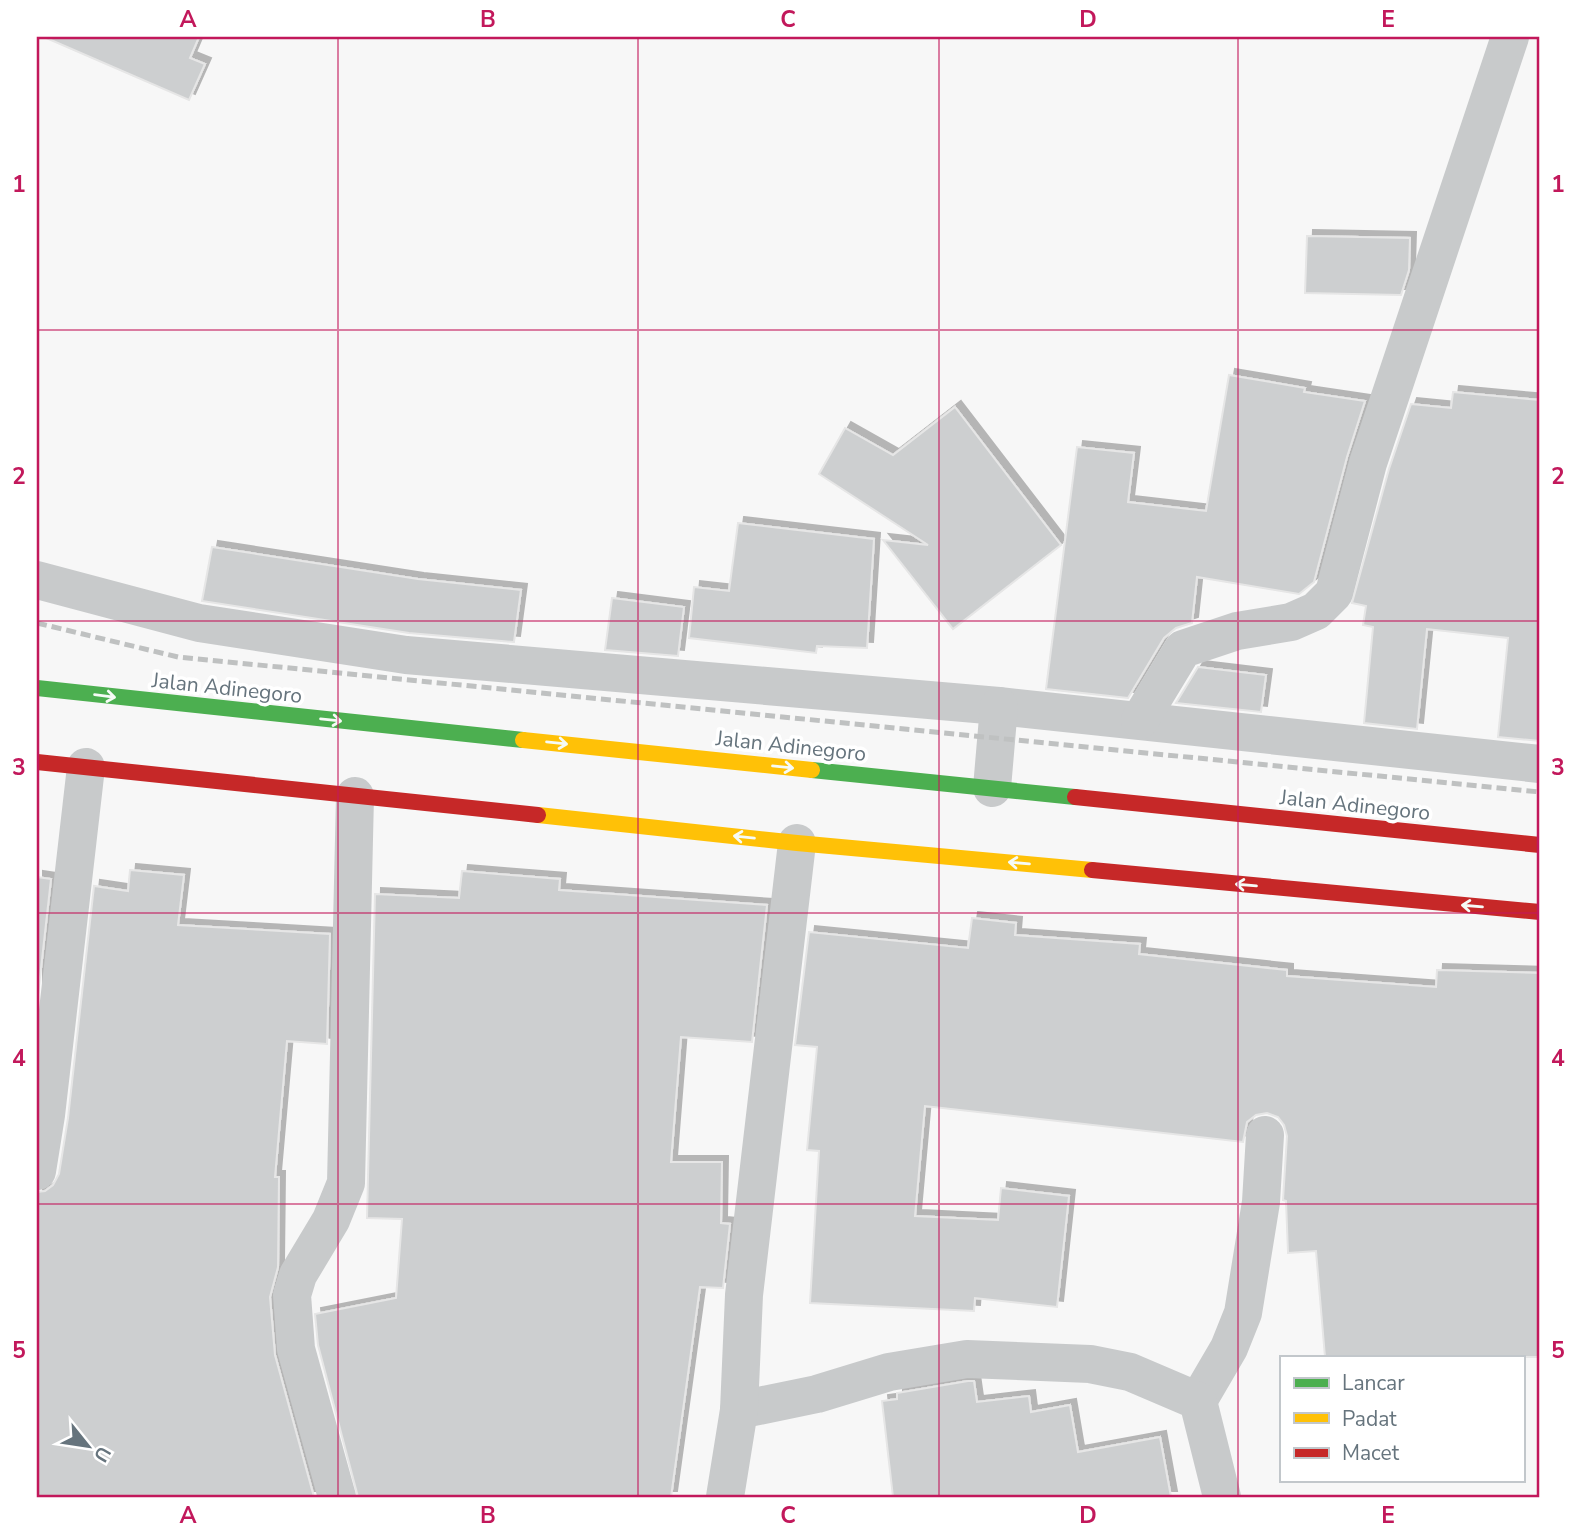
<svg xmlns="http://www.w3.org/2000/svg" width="1577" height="1534" viewBox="0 0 1577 1534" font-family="'Nunito Sans',sans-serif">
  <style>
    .building { fill: #cdcfd0; stroke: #e6e6e6; stroke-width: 2; filter: url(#shadow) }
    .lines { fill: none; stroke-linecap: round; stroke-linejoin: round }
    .street { stroke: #c8cacb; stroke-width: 38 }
    .fast { stroke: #4caf50; stroke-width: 16 }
    .slow { stroke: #ffc107; stroke-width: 16 }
    .jam { stroke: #c62828; stroke-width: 16 }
    .rail { stroke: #bfc1c1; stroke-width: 5; stroke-dasharray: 10 5; stroke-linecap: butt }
    .oneway { stroke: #f6fbf6 }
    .grid { fill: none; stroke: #c2185b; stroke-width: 2; stroke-opacity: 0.55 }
    .labels { text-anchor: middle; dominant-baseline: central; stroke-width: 7; stroke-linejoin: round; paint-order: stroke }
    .street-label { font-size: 21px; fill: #66747d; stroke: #fff }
    .neatline { fill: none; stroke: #c2185b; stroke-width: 2.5 }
    .grid-label { font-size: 23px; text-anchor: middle; font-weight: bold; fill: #c2185b }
  </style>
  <defs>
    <filter id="shadow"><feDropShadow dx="6" dy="-6" stdDeviation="0" flood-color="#0004"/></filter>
  </defs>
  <rect width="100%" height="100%" fill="#f7f7f7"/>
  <g class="building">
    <path d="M 44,37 L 199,37 L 190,58 L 205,64 L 189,100 Z"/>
    <path d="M 1307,236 L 1410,238 L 1409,270 L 1401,295 L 1305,293 Z"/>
    <path d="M 1229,375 L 1305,388 L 1304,392 L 1365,401 L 1347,457 L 1314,582 L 1299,594 L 1197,577 L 1192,623 L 1176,628 L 1164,638 L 1128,698 L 1046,689 L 1077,447 L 1134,453 L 1128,502 L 1206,511 Z"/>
    <path d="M 1453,392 L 1540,400 L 1540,741 L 1498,737 L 1508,638 L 1427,629 L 1417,729 L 1364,723 L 1373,627 L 1363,625 L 1366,606 L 1352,603 L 1389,469 L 1411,404 L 1451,408 Z"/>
    <path d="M 955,407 L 1061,545 L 953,629 L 883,540 L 928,545 L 819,474 L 845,428 L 893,455 Z"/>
    <path d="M 738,523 L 874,539 L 867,648 L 817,646 L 816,653 L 689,638 L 694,587 L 729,591 Z"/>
    <path d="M 212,547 L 418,579 L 521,590 L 514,642 L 409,633 L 202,601 Z"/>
    <path d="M 612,598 L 684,607 L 678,656 L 605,650 Z"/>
    <path d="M 1198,667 L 1266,675 L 1261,712 L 1176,703 Z"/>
    <path d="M 130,870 L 184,875 L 178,925 L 330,934 L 327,1044 L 287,1041 L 275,1177 L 279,1177 L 278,1267 L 270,1297 L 275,1355 L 314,1497 L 37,1497 L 37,1192 L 45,1191 L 53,1185 L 59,1174 L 68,1118 L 94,886 L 128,891 Z"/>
    <path d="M 462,871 L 560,879 L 559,890 L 767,905 L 752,1042 L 681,1037 L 671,1162 L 722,1162 L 721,1223 L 730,1224 L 723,1288 L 700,1287 L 671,1497 L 358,1497 L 318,1345 L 315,1314 L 396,1298 L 402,1219 L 367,1218 L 375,894 L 459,898 Z"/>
    <path d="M 37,877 L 51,879 L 37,1004 Z"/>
    <path d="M 972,918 L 1016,923 L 1015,935 L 1140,944 L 1139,954 L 1287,970 L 1287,976 L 1436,987 L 1437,970 L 1540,973 L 1540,1357 L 1325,1357 L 1316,1251 L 1288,1253 L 1286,1201 L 1283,1200 L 1287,1136 L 1284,1125 L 1278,1117 L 1267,1113 L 1256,1115 L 1247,1122 L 1243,1142 L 925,1106 L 915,1216 L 998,1220 L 1001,1188 L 1069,1196 L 1057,1307 L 975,1298 L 974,1311 L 810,1303 L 819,1151 L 807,1150 L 817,1047 L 795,1045 L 809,932 L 968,948 Z"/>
    <path d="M 968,1381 L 974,1381 L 977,1402 L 1029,1396 L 1031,1412 L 1070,1405 L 1078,1452 L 1160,1437 L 1171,1497 L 893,1497 L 882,1401 L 897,1399 L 897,1393 Z"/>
  </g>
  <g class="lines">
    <g class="street">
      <path d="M 37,580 L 199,623 L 406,655 L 999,706 L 1540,764"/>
      <path d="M 1140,720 L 1183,649 L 1237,631 L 1291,622 L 1316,611 L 1334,593 L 1368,463 L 1510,37"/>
      <path d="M 992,788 L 999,706"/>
      <path d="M 37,1171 L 46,1115 L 86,767"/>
      <path d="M 1198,1401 L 1229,1348 L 1243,1313 L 1261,1202 L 1265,1135"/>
      <path d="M 739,1410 L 817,1394 L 889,1372 L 967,1359 L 1090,1364 L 1130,1372 L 1198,1401 L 1222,1497"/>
      <path d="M 337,1497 L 296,1349 L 292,1295 L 298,1275 L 331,1220 L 346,1183 L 355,796"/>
      <path d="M 725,1497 L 739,1410 L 744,1295 L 797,843"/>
    </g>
    <g class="fast">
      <path d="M 37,688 L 523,740"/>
      <path d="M 812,770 L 1075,797"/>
    </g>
    <g class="slow">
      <path d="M 523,740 L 812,770"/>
      <path d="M 538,815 L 797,843 L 1092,870"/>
    </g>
    <g class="jam">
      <path d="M 37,762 L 538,815"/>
      <path d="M 1075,797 L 1540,845"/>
      <path d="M 1092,870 L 1540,912"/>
    </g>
    <path class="rail" d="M 37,623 L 178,657 L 1540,792"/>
  </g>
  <defs><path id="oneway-shaft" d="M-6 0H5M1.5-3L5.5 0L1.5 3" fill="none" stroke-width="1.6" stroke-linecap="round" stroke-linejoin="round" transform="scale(1.75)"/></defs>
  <g class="oneway">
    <use href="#oneway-shaft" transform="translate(105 696) rotate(7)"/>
    <use href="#oneway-shaft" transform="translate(331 720) rotate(6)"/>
    <use href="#oneway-shaft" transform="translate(557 743) rotate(6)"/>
    <use href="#oneway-shaft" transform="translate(783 767) rotate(6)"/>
    <use href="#oneway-shaft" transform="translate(744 837) rotate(-174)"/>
    <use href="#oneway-shaft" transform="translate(1019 863) rotate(-175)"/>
    <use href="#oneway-shaft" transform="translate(1246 885) rotate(-175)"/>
    <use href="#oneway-shaft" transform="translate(1472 906) rotate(-175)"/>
  </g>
  <path class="grid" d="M 338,37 L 338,1497M 638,37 L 638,1497M 939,37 L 939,1497M 1238,37 L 1238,1497M 37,330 L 1540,330M 37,621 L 1540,621M 37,913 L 1540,913M 37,1204 L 1540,1204"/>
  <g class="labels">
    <g class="street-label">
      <text transform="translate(227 688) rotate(6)">Jalan Adinegoro</text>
      <text transform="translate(791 746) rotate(6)">Jalan Adinegoro</text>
      <text transform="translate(1355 805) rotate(6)">Jalan Adinegoro</text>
    </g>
  </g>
  <rect width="1577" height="1534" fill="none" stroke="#ffffff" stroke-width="77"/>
  <rect x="1280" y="1356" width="245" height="126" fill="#ffffff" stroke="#c2c7cb" stroke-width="2"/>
  <rect x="1294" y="1378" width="35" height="10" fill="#4caf50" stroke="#c2c7cb" stroke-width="2"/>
  <text x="1342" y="1390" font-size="21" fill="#66747d">Lancar</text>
  <rect x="1294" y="1413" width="35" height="10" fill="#ffc107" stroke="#c2c7cb" stroke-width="2"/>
  <text x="1342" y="1426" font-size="21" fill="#66747d">Padat</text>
  <rect x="1294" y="1448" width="35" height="10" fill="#c62828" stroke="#c2c7cb" stroke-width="2"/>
  <text x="1342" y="1460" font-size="21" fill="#66747d">Macet</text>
  <g transform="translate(88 1446) rotate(120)" stroke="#ffffff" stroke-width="5" paint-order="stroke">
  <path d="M0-5L12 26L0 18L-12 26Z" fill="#66747d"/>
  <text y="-10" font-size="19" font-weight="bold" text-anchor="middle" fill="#66747d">U</text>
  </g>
  <rect x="38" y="38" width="1500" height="1458" class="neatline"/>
  <g class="grid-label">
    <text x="188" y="27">A</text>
    <text x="488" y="27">B</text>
    <text x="788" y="27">C</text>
    <text x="1088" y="27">D</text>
    <text x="1388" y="27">E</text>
    <text x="19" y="192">1</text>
    <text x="1558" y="192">1</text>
    <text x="19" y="484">2</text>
    <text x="1558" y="484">2</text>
    <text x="19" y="775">3</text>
    <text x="1558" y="775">3</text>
    <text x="19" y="1066">4</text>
    <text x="1558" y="1066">4</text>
    <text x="19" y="1358">5</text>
    <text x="1558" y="1358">5</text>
    <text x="188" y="1523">A</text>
    <text x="488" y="1523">B</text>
    <text x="788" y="1523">C</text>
    <text x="1088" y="1523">D</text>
    <text x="1388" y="1523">E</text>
  </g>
</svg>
